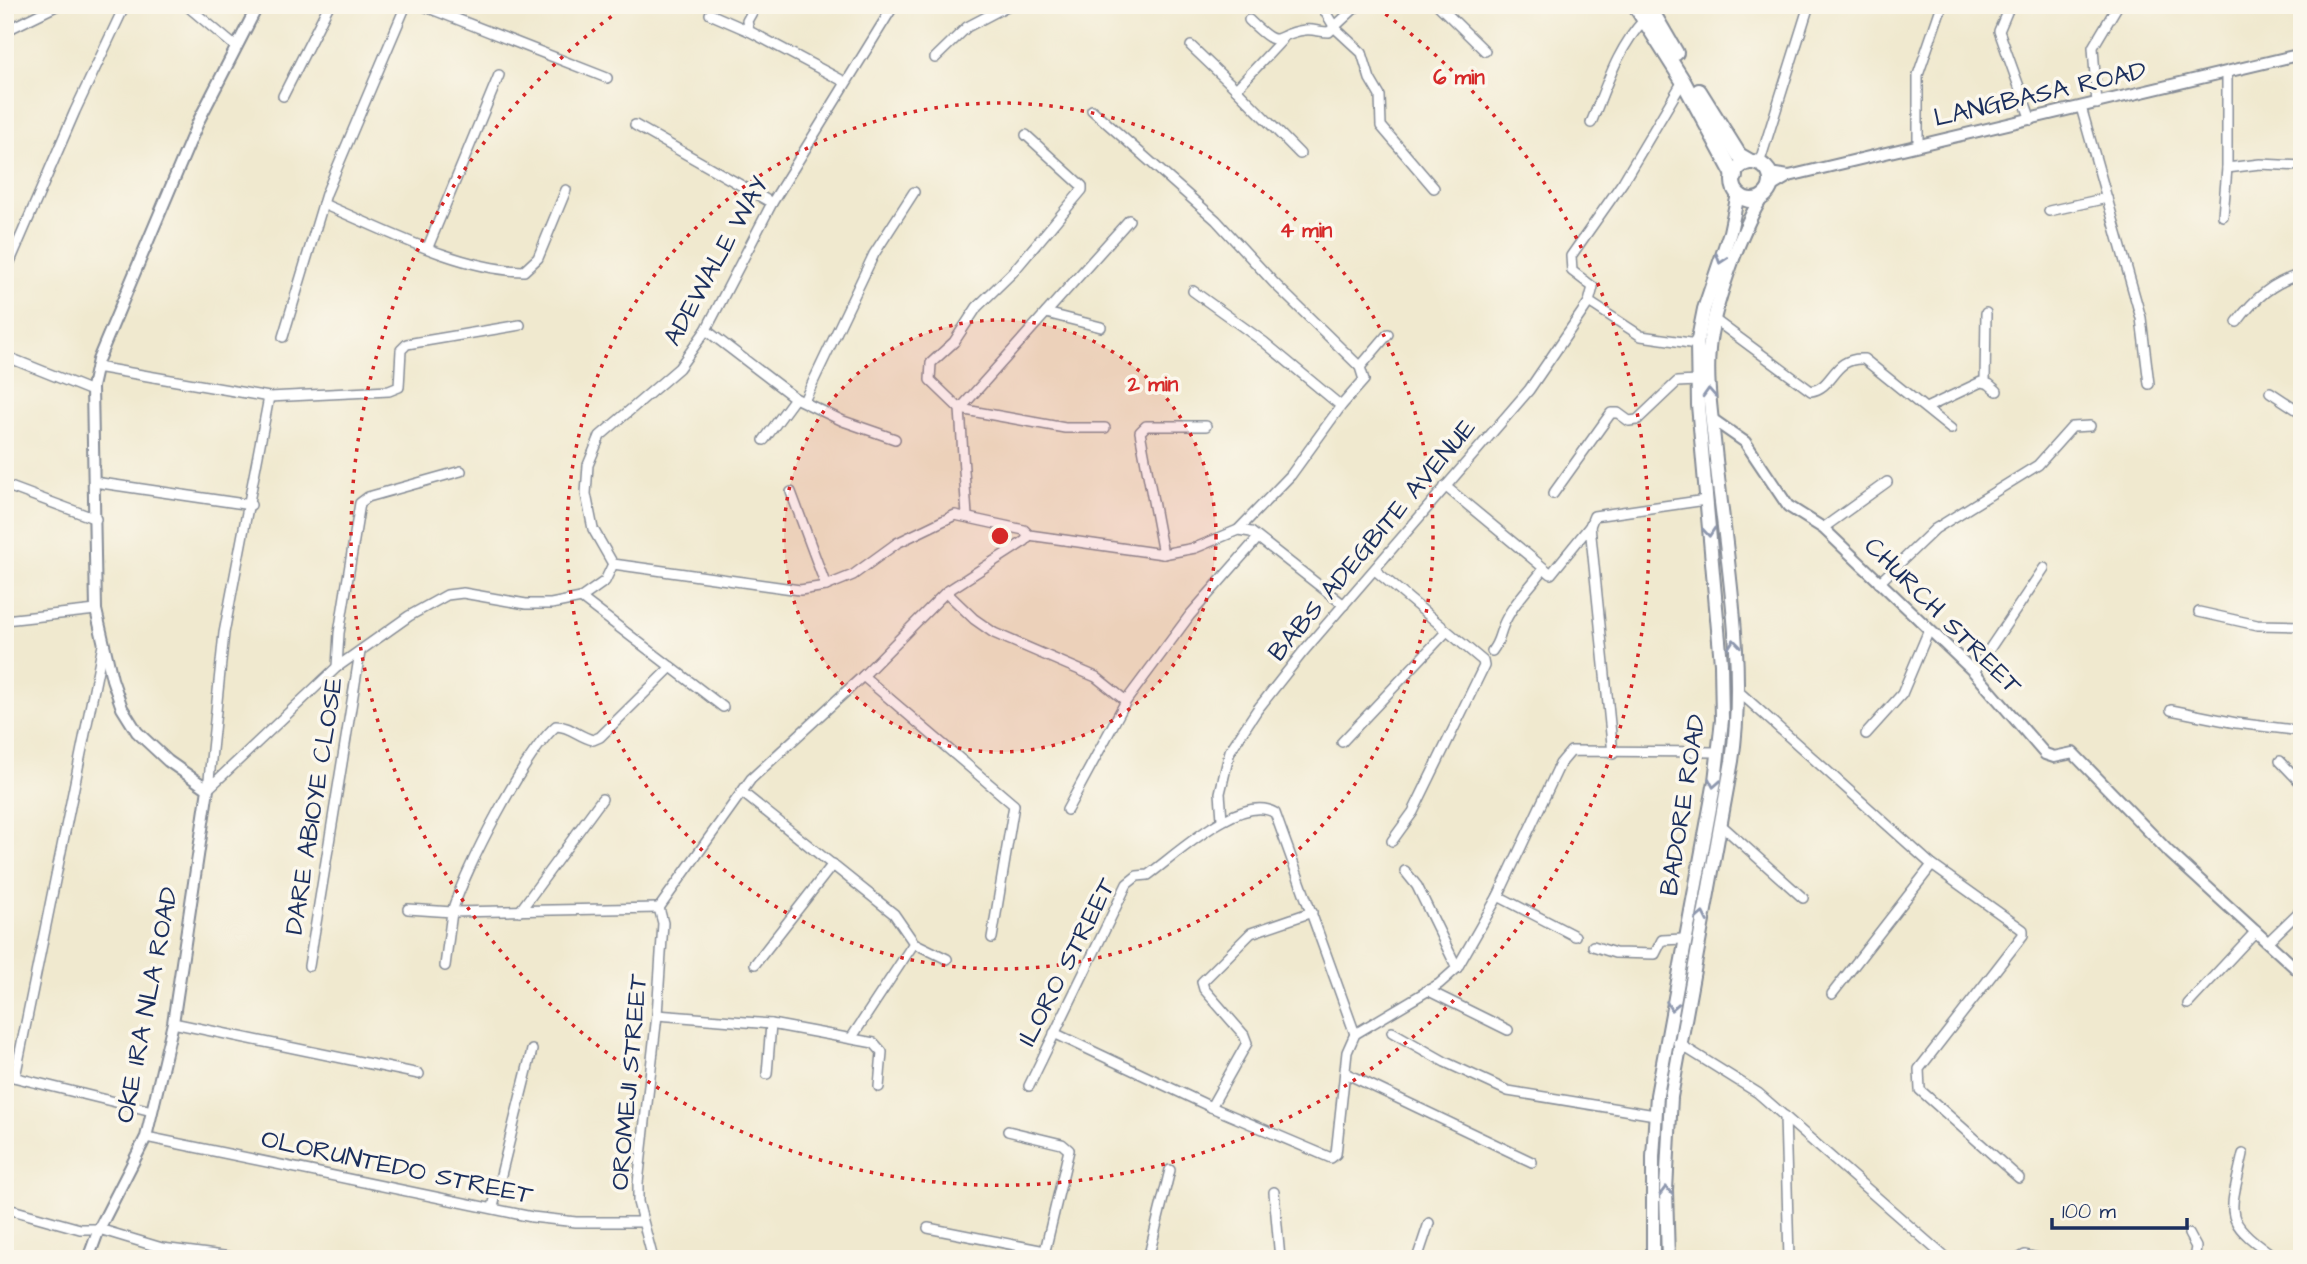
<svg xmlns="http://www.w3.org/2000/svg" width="2307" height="1264" viewBox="0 0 2307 1264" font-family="'Architects Daughter',sans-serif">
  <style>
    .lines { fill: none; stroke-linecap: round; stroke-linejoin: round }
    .minor-casing { stroke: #868c96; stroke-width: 12 }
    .tertiary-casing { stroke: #868c96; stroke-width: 14 }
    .secondary-casing { stroke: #868c96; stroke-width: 16 }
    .primary-casing { stroke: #868c96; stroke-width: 18 }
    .minor { stroke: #fff; stroke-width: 9 }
    .tertiary { stroke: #fff; stroke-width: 10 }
    .secondary { stroke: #fff; stroke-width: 12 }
    .primary { stroke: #fff; stroke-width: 14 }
    .oneway { stroke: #8d97ae }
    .ring { fill: none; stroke: #d62828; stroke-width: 3.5; stroke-dasharray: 3.5 7 }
    .labels { text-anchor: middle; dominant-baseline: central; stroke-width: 7; stroke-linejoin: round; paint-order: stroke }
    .street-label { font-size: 26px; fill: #1b2f5e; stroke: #fbf7ec }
    .centre { fill: #d62828; stroke: #fbf7ec; stroke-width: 3.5 }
    .ring-label { font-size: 21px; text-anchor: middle; font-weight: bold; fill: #d62828; stroke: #fbf7ec; stroke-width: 7; stroke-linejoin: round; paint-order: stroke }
  </style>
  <rect width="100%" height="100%" fill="#fbf7ec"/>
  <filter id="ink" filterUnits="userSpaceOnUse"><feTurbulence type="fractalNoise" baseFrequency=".0143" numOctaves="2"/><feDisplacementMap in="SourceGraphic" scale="14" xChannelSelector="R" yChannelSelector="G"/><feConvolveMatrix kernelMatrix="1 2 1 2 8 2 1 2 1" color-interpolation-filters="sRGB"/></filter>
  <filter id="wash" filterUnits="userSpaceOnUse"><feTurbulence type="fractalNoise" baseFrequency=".00686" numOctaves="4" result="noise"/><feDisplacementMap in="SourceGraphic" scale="28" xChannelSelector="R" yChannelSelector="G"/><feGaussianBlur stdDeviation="1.57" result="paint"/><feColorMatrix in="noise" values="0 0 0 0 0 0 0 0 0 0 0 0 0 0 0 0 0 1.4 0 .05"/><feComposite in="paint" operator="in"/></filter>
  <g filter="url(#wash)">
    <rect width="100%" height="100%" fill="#f0e9cf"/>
  </g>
  <g filter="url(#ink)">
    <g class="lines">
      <defs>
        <g id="minor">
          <path d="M 186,5 L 236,47"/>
          <path d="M 421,5 L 607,78"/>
          <path d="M 756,5 L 747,21 L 749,31 L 845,82"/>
          <path d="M 1321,5 L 1335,28 L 1362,53 L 1370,79 L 1380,96 L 1381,126 L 1434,188"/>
          <path d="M 1438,5 L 1485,51"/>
          <path d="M 2010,5 L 1999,31 L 2031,120"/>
          <path d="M 710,14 L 749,31"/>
          <path d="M 1249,20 C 1283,53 1271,34 1305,30 C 1313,29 1320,32 1329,32 L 1358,5"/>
          <path d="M 5,31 L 58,5"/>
          <path d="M 1191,46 L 1236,89 L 1282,40"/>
          <path d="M 935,58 L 967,27 L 1009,5"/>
          <path d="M 1683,81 L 1623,182 L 1571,256 L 1572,271 L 1593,287 L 1589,302 L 1641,336 L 1697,344"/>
          <path d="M 1236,89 L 1300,154"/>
          <path d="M 283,96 L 329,5"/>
          <path d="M 2097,104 L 2093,47 L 2118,5"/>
          <path d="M 2081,107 L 2141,318 L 2149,384"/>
          <path d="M 1092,110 L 1216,220 L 1274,283 L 1360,367"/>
          <path d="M 1591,123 C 1606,87 1617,49 1644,20"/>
          <path d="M 635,125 L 772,203"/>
          <path d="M 1026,135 L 1082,186 L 1082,190 L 1013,272 L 977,307 L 954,342 L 931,363 L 930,380 L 960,409 L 1065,428 L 1105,428"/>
          <path d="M 1918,145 L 1918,75 L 1942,5"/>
          <path d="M 1759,164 L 1809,5"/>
          <path d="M 2227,168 L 2260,164 L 2302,166"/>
          <path d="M 323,204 C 383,229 459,270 524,271 L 538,258 L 566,190"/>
          <path d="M 2049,211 L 2107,198"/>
          <path d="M 2223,216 L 2227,168 L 2227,72"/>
          <path d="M 428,247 L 499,75"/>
          <path d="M 5,273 L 75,111 L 125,5"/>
          <path d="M 1193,291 L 1264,342 L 1341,406"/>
          <path d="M 1046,313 L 1101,327"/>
          <path d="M 1715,320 L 1811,391 C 1834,388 1832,357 1864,359 L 1951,429"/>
          <path d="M 2237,322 C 2255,298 2273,282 2302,274"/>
          <path d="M 706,330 L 795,398 L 843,421 L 895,439"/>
          <path d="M 283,337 L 326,194 L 406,5"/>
          <path d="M 5,356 L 92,391"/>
          <path d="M 96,367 L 269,397 L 389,391 L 399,387 L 401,350 L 407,344 L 520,325"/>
          <path d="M 1985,382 L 1986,313"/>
          <path d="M 2270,392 L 2302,413"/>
          <path d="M 804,401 L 874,254 L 914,192"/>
          <path d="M 1926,408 L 1981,382 L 1989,384 L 1997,391"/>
          <path d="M 764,440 L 795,398"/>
          <path d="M 94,482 L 251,505"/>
          <path d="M 5,485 L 96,519"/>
          <path d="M 1445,486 L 1551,574 L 1590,526 L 1594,516 L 1706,500"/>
          <path d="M 791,492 L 826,586"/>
          <path d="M 1553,494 L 1611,413 L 1618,413 L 1629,421 L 1637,420 L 1677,382 L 1697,381"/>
          <path d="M 967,516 L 960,409 L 1129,220"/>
          <path d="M 1590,526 L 1613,754"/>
          <path d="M 1823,528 L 1887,482"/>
          <path d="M 1238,530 L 1291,475 L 1341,406 L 1364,380 L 1360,367 L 1388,334"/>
          <path d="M 1163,554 L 1140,432 L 1146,426 L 1206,426"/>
          <path d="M 613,564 L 800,590 L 826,586 L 853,575 L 897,543 L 955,515 L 1024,530 L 1029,535 L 1163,554 L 1195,548 L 1238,530 L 1251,532 L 1344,605"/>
          <path d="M 613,564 L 593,529 L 586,494 L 588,465 L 600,436 L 679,368 L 706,330 L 772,203 L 894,5"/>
          <path d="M 1376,571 L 1483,661 L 1484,666 L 1413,812 L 1392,841"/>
          <path d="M 1879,583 L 1935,529 L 2038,465 L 2072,427 L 2090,426"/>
          <path d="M 946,592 L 974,619 L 994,633 L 1096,677 L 1126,701"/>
          <path d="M 581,598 L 723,707"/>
          <path d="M 2199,612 L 2257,625 L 2302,626"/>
          <path d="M 5,620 L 96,610"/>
          <path d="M 1492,651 C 1499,642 1499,636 1503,626 C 1511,606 1530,587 1543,570"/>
          <path d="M 337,667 L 339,633 L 360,503 L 368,497 L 461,471"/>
          <path d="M 1974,672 L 2044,568"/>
          <path d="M 863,676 L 1014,805 L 992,938"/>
          <path d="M 1738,691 L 1932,865 L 2023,930 L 2023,935 L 1919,1069 L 1920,1090 L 2019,1178"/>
          <path d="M 2171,710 L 2236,723 L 2302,731"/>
          <path d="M 1866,734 L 1902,694 L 1929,630"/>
          <path d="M 1342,742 L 1447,631"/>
          <path d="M 2280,761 L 2302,784"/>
          <path d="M 208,789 L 337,667 L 409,616 L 447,595 L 463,593 L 526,604 L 551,604 L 581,598 L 605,581 L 613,564"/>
          <path d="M 208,789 L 224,633 L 269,397"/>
          <path d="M 743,793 L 894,914 L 914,943 L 947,959"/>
          <path d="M 1067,810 L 1126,701 L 1190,615 L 1258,538"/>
          <path d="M 1222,819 L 1220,793 L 1230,751 L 1257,710 L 1302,653 L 1529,390 L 1589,302"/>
          <path d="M 1720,824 L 1803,898"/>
          <path d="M 1405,871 L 1417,886 L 1457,968"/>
          <path d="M 1498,896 L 1575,936"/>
          <path d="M 659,908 L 452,912 C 464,871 525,753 556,726 C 570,726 579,737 593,740 L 600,737 L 671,667"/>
          <path d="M 659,908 L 751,779 L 863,676 L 946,592 L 1025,541 L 1029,535"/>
          <path d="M 408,909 L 452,912 L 445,966"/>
          <path d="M 520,911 L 602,799"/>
          <path d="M 2268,942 L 2302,909"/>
          <path d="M 1593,946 L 1615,953 L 1655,954 L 1662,940 L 1683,939"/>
          <path d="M 755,964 L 833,864"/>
          <path d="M 309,966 L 360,652"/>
          <path d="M 1427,990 L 1508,1030"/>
          <path d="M 1832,994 L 1932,865"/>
          <path d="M 2188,1004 L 2256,931"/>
          <path d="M 657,1015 L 771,1024 L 874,1043 L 882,1052 L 879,1087"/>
          <path d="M 173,1023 L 419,1074"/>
          <path d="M 1392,1032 L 1445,1062 L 1508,1091 L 1655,1115"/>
          <path d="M 1054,1033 L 1211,1107 L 1331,1158 L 1336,1154 L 1347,1052 L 1355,1034 L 1439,984 L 1457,968 L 1498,896 L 1560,764 L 1571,751 L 1719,752"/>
          <path d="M 852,1037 L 914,943"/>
          <path d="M 1678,1043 L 1758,1093 L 1947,1259"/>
          <path d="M 1345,1073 L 1532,1162"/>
          <path d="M 767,1074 L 771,1024"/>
          <path d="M 5,1075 L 152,1111"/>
          <path d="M 15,1077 L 103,645"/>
          <path d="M 1029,1086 L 1127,884 L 1137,876 L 1148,875 C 1176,855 1242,792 1275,813 L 1355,1034"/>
          <path d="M 1211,1107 L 1247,1043 L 1244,1035 L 1204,989 L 1202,982 L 1251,933 L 1312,912"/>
          <path d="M 1785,1116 L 1789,1259"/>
          <path d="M 1008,1131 L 1062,1144 L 1069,1150 L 1043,1259"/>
          <path d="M 146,1137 L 532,1217 L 576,1222 L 642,1222"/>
          <path d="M 2243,1154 C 2229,1218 2221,1219 2278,1259"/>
          <path d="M 1274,1192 L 1280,1259"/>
          <path d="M 493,1207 L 532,1050"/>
          <path d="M 12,1210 L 80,1229 L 99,1229 L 162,1248 L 246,1259"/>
          <path d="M 928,1228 L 1045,1251"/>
          <path d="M 2189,1234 L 2196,1247 L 2194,1259"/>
          <path d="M 653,1259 L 638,1202 L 638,1183 L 657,1015 L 663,923 L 659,908"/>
          <path d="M 1148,1259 L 1170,1170"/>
          <path d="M 1417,1259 L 1429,1223"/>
          <path d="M 2018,1259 L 2025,1255 L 2043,1259"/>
        </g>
        <g id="tertiary">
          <path d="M 1769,173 L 1789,176"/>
          <path d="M 1769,188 L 1789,176 L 2302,54"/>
          <path d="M 1712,419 L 1745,442 L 1788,506 L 1823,528 L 1974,672 L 2045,754 L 2054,757 L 2073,753 L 2170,853 L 2302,974"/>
          <path d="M 88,1259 L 99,1229 L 146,1137 L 173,1023 L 208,789 L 168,761 L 137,732 L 122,708 L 112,679 L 96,610 L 92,387 L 98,360 L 199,120 L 258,5"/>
        </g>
        <g id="secondary">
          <path d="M 1653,1259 L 1653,1157 L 1657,1095 L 1715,781 L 1722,720 L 1721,663 L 1698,405 L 1697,344 L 1704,309 L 1730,232 L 1738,194"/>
          <path d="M 1668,1259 L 1666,1190 L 1671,1097 L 1732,761 C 1747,663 1725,549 1715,450 C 1712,417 1706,383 1709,349 C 1712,310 1740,233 1760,200"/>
        </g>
        <g id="primary">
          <path d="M 1635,5 L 1683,81 L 1735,177"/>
          <path d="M 1648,5 L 1676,53"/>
          <path d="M 1699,91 L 1739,155 L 1751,162"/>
          <circle cx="1752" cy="181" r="19"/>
        </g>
      </defs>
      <use href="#minor" class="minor-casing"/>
      <use href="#tertiary" class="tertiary-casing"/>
      <use href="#secondary" class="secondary-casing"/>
      <use href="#primary" class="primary-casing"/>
      <use href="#minor" class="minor"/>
      <use href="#tertiary" class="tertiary"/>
      <use href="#secondary" class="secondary"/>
      <use href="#primary" class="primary"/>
    </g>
    <defs><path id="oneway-chevron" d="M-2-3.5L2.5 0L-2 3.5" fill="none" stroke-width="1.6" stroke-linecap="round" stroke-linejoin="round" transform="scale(1.75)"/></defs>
    <g class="oneway">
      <use href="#oneway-chevron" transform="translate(1721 259) rotate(108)"/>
      <use href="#oneway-chevron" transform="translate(1709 393) rotate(-93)"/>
      <use href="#oneway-chevron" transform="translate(1709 532) rotate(85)"/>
      <use href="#oneway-chevron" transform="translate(1734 644) rotate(-96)"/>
      <use href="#oneway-chevron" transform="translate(1714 783) rotate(100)"/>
      <use href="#oneway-chevron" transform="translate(1702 917) rotate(-79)"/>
      <use href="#oneway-chevron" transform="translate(1672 1006) rotate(100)"/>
      <use href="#oneway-chevron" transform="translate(1666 1191) rotate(-91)"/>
    </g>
  </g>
  <circle cx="1000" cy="536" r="216" fill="#d62828" fill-opacity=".12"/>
  <g class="ring">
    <circle cx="1000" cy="536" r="216"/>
    <circle cx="1000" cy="536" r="433"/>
    <path d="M1377 8A649 649 0 1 1 623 8"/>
  </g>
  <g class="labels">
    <g class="street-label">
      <text transform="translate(2040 94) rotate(-13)">LANGBASA ROAD</text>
      <text transform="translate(716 261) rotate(-61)">ADEWALE WAY</text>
      <text transform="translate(1372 540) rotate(-50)">BABS ADEGBITE AVENUE</text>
      <text transform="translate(1943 616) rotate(45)">CHURCH STREET</text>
      <text transform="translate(1683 805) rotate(-81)">BADORE ROAD</text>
      <text transform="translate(314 806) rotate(-81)">DARE ABIOYE CLOSE</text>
      <text transform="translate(1067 962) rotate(-63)">ILORO STREET</text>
      <text transform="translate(147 1005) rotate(-79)">OKE IRA NLA ROAD</text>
      <text transform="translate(629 1082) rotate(-85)">OROMEJI STREET</text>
      <text transform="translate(397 1167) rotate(12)">OLORUNTEDO STREET</text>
    </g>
  </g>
  <circle cx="1000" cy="536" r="10" class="centre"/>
  <g class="ring-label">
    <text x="1459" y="84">6 min</text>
    <text x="1306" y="237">4 min</text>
    <text x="1153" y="391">2 min</text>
  </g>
  <rect width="2307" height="1264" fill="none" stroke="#fbf7ec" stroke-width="28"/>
  <path d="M2052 1218v10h135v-10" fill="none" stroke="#1b2f5e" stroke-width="3.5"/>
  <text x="2062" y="1218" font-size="21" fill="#1b2f5e" stroke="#fbf7ec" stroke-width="5" paint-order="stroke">100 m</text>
</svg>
